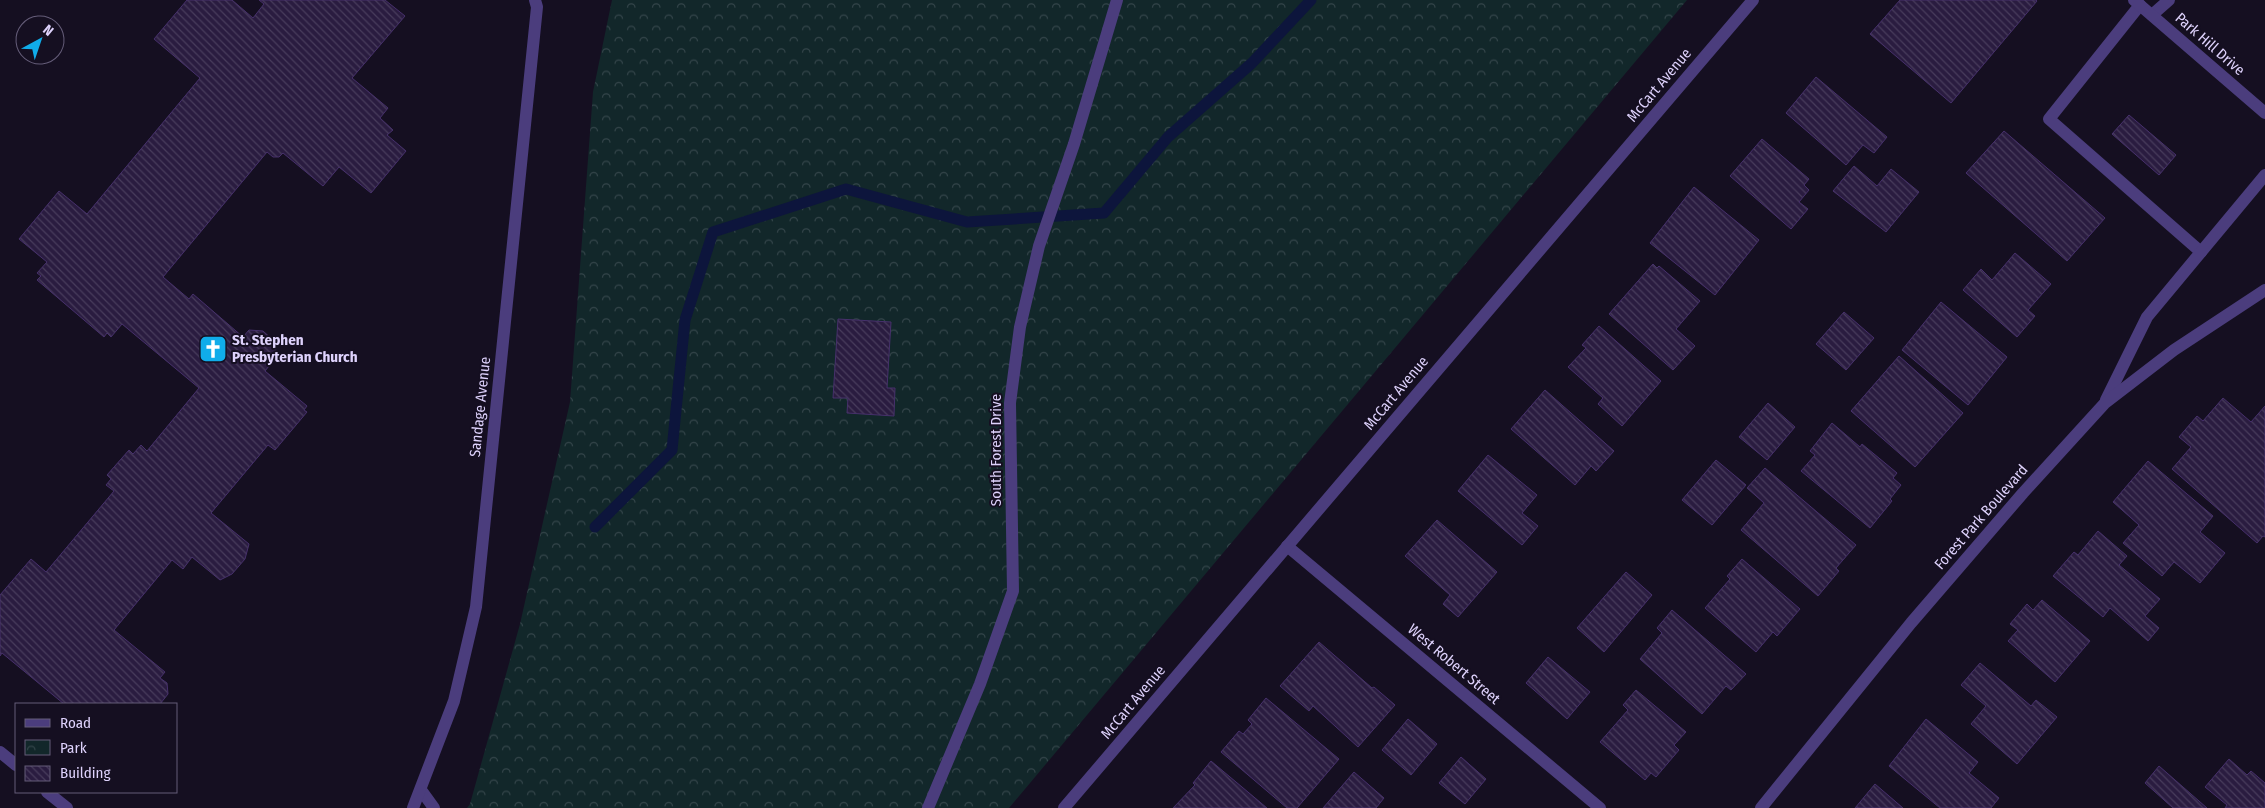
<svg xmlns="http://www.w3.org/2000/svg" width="2265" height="808" viewBox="0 0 2265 808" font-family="'Fira Sans Condensed',sans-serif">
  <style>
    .park { fill: url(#park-crowns) }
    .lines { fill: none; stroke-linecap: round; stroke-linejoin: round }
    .stream { stroke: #0d153c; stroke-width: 11 }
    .building { fill: url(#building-back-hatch); stroke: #46306b }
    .service { stroke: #4b3d7d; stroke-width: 12 }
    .minor { stroke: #4b3d7d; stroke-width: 12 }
    .tertiary { stroke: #4b3d7d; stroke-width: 12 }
    .labels { text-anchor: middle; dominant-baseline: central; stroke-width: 4; stroke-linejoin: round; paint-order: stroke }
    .street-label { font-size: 15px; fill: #ded2fc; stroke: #150f21 }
    .poi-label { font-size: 15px; font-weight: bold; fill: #ded2fc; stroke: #150f21; text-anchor: start }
  </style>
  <defs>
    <pattern id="park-crowns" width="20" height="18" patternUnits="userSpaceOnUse" patternTransform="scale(1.25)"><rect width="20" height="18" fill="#12272a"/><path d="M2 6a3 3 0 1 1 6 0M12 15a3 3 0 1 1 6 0" fill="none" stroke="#34454a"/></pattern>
    <pattern id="building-back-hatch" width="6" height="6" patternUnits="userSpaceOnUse" patternTransform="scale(1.25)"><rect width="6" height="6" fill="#2a1c40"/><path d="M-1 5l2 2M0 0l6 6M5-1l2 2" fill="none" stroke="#483c5c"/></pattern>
  </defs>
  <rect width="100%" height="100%" fill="#150f21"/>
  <path class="park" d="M 612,0 L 1687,0 L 1009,808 L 467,808 L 470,804 L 520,624 L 570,402 L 593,92 Z"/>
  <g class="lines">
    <path class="stream" d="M 595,527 L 672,450 L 685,320 L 713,232 L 846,189 L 967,222 L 1104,213 L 1168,137 L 1252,63 L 1311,0"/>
  </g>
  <g class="building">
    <path d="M 187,0 L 232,0 L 253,18 L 264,4 L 259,0 L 385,0 L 405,16 L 352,78 L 388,108 L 380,118 L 393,130 L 387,135 L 406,151 L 371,193 L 339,167 L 323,186 L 283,153 L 279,157 L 273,157 L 267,152 L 163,277 L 189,299 L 193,294 L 243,337 L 249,330 L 263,331 L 274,341 L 277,356 L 265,371 L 307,406 L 304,410 L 307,412 L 275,450 L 268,445 L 211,513 L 249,544 L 245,559 L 232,574 L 220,580 L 192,557 L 183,569 L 172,560 L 114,630 L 165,672 L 160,678 L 167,683 L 168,694 L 160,704 L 64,704 L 2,653 L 0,656 L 0,595 L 31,559 L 46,572 L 114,491 L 106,485 L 111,479 L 107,475 L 129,450 L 133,454 L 141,445 L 147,451 L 199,388 L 122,324 L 111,337 L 107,333 L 104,337 L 37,280 L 41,276 L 37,273 L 47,262 L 19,239 L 59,191 L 87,214 L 200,78 L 154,39 Z"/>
    <path d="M 1900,0 L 2036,0 L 2037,1 L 1951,103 L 1870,34 Z"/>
    <path d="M 1816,77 L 1887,137 L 1874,153 L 1863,145 L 1846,165 L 1786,113 Z"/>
    <path d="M 2129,115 L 2176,155 L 2159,175 L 2112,134 Z"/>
    <path d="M 2004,131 L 2105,218 L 2067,261 L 1966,173 Z"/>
    <path d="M 1762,139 L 1809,179 L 1804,185 L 1809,190 L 1799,202 L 1808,209 L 1791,229 L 1730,176 Z"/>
    <path d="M 1854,166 L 1877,186 L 1891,169 L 1919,192 L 1886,232 L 1833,191 Z"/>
    <path d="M 1694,187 L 1759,240 L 1715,295 L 1650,243 Z"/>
    <path d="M 2015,253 L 2051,284 L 2028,310 L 2035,316 L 2017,337 L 1963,290 L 1981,269 L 1992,280 Z"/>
    <path d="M 1653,264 L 1657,268 L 1659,266 L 1700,301 L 1676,329 L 1695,346 L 1673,370 L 1609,314 Z"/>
    <path d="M 1941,302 L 2007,357 L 1968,405 L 1902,350 Z"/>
    <path d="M 1844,312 L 1874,338 L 1846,370 L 1816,344 Z"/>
    <path d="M 838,319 L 891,322 L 887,388 L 895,388 L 894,416 L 847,413 L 848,398 L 833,398 Z"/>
    <path d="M 1599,326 L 1661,381 L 1622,426 L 1598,404 L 1603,398 L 1568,367 L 1586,348 L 1582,345 Z"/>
    <path d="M 1899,356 L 1963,413 L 1915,467 L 1851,411 Z"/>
    <path d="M 1545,390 L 1614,451 L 1596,471 L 1591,466 L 1575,485 L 1511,429 Z"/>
    <path d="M 2223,398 L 2251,422 L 2265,406 L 2265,537 L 2263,536 L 2257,543 L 2172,469 L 2191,447 L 2179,437 L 2197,416 L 2203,421 Z"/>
    <path d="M 1768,403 L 1795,427 L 1767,460 L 1739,437 Z"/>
    <path d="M 1832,423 L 1860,447 L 1862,444 L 1897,473 L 1893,478 L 1901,485 L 1890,499 L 1892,501 L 1870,528 L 1801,471 L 1815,455 L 1810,451 Z"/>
    <path d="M 1488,455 L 1537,495 L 1522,513 L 1538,526 L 1522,545 L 1458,491 Z"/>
    <path d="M 1716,460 L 1746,485 L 1712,525 L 1682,500 Z"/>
    <path d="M 2148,461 L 2213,516 L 2200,532 L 2225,553 L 2200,583 L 2174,562 L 2162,576 L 2123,543 L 2139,525 L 2113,502 Z"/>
    <path d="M 1765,468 L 1856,545 L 1836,568 L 1839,571 L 1818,596 L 1741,530 L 1764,503 L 1747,488 Z"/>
    <path d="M 1437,520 L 1497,572 L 1458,617 L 1443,604 L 1450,595 L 1405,556 Z"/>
    <path d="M 2098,531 L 2127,556 L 2119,565 L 2160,599 L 2145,616 L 2159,628 L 2148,641 L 2110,608 L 2103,617 L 2053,576 L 2074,552 L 2078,555 Z"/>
    <path d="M 1742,559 L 1800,609 L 1777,636 L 1773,632 L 1756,652 L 1705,608 L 1730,579 L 1727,576 Z"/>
    <path d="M 1626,572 L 1652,595 L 1604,652 L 1577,628 Z"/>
    <path d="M 2042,600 L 2090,641 L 2055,682 L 2008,641 L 2018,630 L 2010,624 L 2027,604 L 2033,610 Z"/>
    <path d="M 1672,610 L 1746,674 L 1731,690 L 1726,686 L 1702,714 L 1640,659 L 1662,633 L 1657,628 Z"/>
    <path d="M 1319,642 L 1372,688 L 1374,687 L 1395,705 L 1358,747 L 1313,706 L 1309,711 L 1280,686 Z"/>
    <path d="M 1548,657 L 1590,692 L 1567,719 L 1526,683 Z"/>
    <path d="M 1980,663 L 2031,706 L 2036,700 L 2057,717 L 2017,764 L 1971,724 L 1986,706 L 1961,685 Z"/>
    <path d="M 1636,690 L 1686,732 L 1674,745 L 1679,750 L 1656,777 L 1651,773 L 1645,780 L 1600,742 L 1628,710 L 1623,705 Z"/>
    <path d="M 1266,698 L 1339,759 L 1297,808 L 1287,808 L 1221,752 L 1239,731 L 1243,734 L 1252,724 L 1248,720 Z"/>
    <path d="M 1408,719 L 1437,744 L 1411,775 L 1382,750 Z"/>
    <path d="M 1926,719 L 1978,762 L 1969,773 L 1999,798 L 1991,808 L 1940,808 L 1889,766 Z"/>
    <path d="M 1461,757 L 1486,779 L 1465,804 L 1439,783 Z"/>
    <path d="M 2229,759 L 2247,775 L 2251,771 L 2265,783 L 2265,808 L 2225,808 L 2227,805 L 2205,787 Z"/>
    <path d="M 1211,761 L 1267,808 L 1173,808 L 1195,785 L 1193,783 Z"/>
    <path d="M 2159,766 L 2207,808 L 2173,808 L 2145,783 Z"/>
    <path d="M 1354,772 L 1384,798 L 1376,808 L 1323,808 Z"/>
    <path d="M 1875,784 L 1903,808 L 1855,808 Z"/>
  </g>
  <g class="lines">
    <g class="service">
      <path d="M 2140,5 L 2049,119 L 2201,252"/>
      <path d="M 2152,15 L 2169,0"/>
      <path d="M 421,790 L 434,808"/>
    </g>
    <g class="minor">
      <path d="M 1287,546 L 1600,808"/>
      <path d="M 0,752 L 16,765"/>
      <path d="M 47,792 L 67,808"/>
      <path d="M 413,808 L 454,701 L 476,607 L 537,7 L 535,0"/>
      <path d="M 928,808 L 980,684 L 1013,591 L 1010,403 L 1020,327 L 1039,246 L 1074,144 L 1117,0"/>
    </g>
    <g class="tertiary">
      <path d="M 2134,0 L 2265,113"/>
      <path d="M 2106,400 L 2147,317 L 2265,175"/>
      <path d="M 1064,808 L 1753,0"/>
      <path d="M 1761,808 L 1911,623 L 2023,493 L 2105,403 L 2174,350 L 2265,290"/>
    </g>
  </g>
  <defs>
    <symbol id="church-square" viewBox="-11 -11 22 22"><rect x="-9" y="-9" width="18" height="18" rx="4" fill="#10acea" stroke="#150f21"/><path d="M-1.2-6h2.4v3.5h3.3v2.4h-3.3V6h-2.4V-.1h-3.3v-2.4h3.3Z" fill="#fff"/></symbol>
  </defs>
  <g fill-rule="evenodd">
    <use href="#church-square" x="197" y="333" width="32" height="32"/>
  </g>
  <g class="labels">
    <g class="street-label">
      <text transform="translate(2210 44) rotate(41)">Park Hill Drive</text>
      <text transform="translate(1659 85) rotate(-50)">McCart Avenue</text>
      <text transform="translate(1396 393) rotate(-50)">McCart Avenue</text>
      <text transform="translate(480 407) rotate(-84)">Sandage Avenue</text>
      <text transform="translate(996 450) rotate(-90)">South Forest Drive</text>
      <text transform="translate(1981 517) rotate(-49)">Forest Park Boulevard</text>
      <text transform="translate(1454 664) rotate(40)">West Robert Street</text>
      <text transform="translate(1133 702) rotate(-50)">McCart Avenue</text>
    </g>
    <g class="poi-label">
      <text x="232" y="340">St. Stephen<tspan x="232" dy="17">Presbyterian Church</tspan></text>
    </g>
  </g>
  <rect x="15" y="703" width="162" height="90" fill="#150f21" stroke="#655d79"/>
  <rect x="25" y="719" width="25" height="8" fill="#4b3d7d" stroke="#655d79"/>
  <text x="60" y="728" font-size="15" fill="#ded2fc">Road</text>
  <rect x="25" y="740" width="25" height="15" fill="url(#park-crowns)" stroke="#655d79"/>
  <text x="60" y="753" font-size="15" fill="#ded2fc">Park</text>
  <rect x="25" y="766" width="25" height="15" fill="url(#building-back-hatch)" stroke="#655d79"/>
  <text x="60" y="778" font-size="15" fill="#ded2fc">Building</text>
  <g transform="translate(40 40) rotate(40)"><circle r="24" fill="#150f21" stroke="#655d79"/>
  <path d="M0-4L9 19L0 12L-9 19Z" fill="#10acea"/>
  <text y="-8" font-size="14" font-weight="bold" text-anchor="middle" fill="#ded2fc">N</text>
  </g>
</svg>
